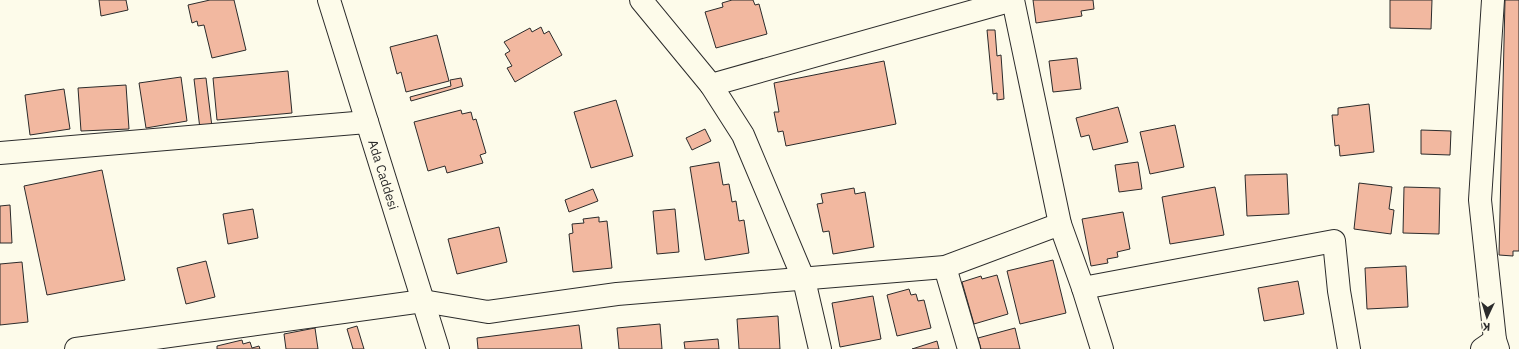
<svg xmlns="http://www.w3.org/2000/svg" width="1519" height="349" viewBox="0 0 1519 349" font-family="'IBM Plex Sans',sans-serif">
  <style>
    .building { fill: #f2b8a0; stroke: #2b2b2b }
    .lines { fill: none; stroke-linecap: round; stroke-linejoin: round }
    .minor-casing { stroke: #2b2b2b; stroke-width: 24 }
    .major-casing { stroke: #2b2b2b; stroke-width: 24 }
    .minor { stroke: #fdfbea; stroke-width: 22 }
    .major { stroke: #fdfbea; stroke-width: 22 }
    .labels { text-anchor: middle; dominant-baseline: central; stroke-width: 3; stroke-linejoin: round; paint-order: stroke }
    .street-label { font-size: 13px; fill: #2b2b2b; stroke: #fdfbea }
  </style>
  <rect width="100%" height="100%" fill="#fdfbea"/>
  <g class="building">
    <path d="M 99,0 L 126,0 L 128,10 L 101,16 Z"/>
    <path d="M 210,0 L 234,0 L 246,50 L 212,58 L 204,25 L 198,26 L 197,21 L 192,23 L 188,5 Z"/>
    <path d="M 732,0 L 753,0 L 755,5 L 759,4 L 767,34 L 716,48 L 705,12 L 723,7 L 722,3 Z"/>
    <path d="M 1033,0 L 1093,0 L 1094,9 L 1081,11 L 1082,16 L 1036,23 Z"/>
    <path d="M 1390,0 L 1432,0 L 1431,29 L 1390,28 Z"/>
    <path d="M 1505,0 L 1519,0 L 1519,251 L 1513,251 L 1513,256 L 1499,255 Z"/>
    <path d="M 541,27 L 544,34 L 549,31 L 562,55 L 515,82 L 507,68 L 512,66 L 505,54 L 510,51 L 504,42 L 530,28 L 532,32 Z"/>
    <path d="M 987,30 L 995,30 L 997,56 L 1001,55 L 1004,99 L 997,100 L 997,93 L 993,94 Z"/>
    <path d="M 437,35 L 449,81 L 406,92 L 401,72 L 397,74 L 390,47 Z"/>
    <path d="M 1077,58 L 1081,89 L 1053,92 L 1049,61 Z"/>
    <path d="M 884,61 L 896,124 L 786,146 L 783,131 L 778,132 L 774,112 L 779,112 L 774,83 Z"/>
    <path d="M 288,71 L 292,113 L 217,120 L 213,78 Z"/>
    <path d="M 181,77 L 187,121 L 146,128 L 139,83 Z"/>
    <path d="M 206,78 L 212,127 L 200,129 L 194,79 Z"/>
    <path d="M 461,78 L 463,86 L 411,101 L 410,97 L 451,86 L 450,80 Z"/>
    <path d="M 126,85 L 129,129 L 81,131 L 78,88 Z"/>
    <path d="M 64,89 L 70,129 L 30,135 L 25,95 Z"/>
    <path d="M 616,100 L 633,156 L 591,168 L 574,112 Z"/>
    <path d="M 1369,104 L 1374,152 L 1340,156 L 1339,145 L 1335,146 L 1332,115 L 1338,115 L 1338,108 Z"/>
    <path d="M 1118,107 L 1128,142 L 1093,150 L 1089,135 L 1081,137 L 1076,118 Z"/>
    <path d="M 461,110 L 462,114 L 471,112 L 473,120 L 476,119 L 486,153 L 480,155 L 483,163 L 447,173 L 445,166 L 428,171 L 414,122 Z"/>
    <path d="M 1175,125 L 1184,167 L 1150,174 L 1140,132 Z"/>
    <path d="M 705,129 L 711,141 L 692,150 L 686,138 Z"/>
    <path d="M 1421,130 L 1451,131 L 1450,155 L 1421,154 Z"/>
    <path d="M 719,162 L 723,185 L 729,184 L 732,202 L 736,201 L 739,221 L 744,220 L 749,253 L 705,260 L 690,167 Z"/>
    <path d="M 1138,162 L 1142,189 L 1119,192 L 1115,165 Z"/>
    <path d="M 102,170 L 125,280 L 47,295 L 24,186 Z"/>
    <path d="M 1287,174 L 1289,214 L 1247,216 L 1245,175 Z"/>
    <path d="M 1359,183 L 1392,187 L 1389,209 L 1394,210 L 1391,234 L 1354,229 Z"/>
    <path d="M 1215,187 L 1224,235 L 1170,244 L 1162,197 Z"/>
    <path d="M 1404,187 L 1440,188 L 1439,234 L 1403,233 Z"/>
    <path d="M 854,188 L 855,194 L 865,192 L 874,247 L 833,254 L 829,231 L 823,232 L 817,204 L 823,203 L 821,194 Z"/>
    <path d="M 593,189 L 598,201 L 569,212 L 565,200 Z"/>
    <path d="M 10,205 L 12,243 L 0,243 L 0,206 Z"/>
    <path d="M 253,209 L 258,238 L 228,244 L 223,214 Z"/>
    <path d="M 675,209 L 679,252 L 657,254 L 653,211 Z"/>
    <path d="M 1123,212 L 1130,249 L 1117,252 L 1118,257 L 1107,259 L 1108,263 L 1091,266 L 1082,219 Z"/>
    <path d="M 599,217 L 599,222 L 607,221 L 612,268 L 573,272 L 569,234 L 573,233 L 572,224 L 584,223 L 583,219 Z"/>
    <path d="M 499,227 L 507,262 L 457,274 L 448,239 Z"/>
    <path d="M 1053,260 L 1066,313 L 1020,324 L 1007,271 Z"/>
    <path d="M 206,261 L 215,297 L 186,304 L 177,268 Z"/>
    <path d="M 22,262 L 28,322 L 0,325 L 0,264 Z"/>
    <path d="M 1406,266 L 1408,307 L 1367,309 L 1365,268 Z"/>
    <path d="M 997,275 L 1008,314 L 974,324 L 962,282 L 981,276 L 982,279 Z"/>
    <path d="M 1298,281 L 1304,314 L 1264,321 L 1258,288 Z"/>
    <path d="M 909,289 L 911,295 L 916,294 L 918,301 L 924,300 L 931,328 L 897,336 L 887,295 Z"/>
    <path d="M 873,296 L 881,339 L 840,347 L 832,303 Z"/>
    <path d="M 778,316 L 780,349 L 739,349 L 737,319 Z"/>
    <path d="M 660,324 L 662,349 L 619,349 L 617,328 Z"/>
    <path d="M 579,325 L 582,349 L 478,349 L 477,338 Z"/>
    <path d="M 357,326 L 364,349 L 353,349 L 347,329 Z"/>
    <path d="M 315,328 L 318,349 L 286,349 L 284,334 Z"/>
    <path d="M 1015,328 L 1020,349 L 981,349 L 978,338 Z"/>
    <path d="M 718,339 L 719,349 L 685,349 L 684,342 Z"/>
    <path d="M 242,340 L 243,344 L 250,342 L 252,348 L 259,346 L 260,349 L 217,349 L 217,346 Z"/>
    <path d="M 937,341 L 939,349 L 912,349 Z"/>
  </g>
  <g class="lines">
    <defs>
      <g id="minor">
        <path d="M 1013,0 L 1060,224 L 1083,288 L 1102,349"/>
        <path d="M 711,85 L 1013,0"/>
        <path d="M 0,153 L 367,122"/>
        <path d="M 945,267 L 969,349"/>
        <path d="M 1083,288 L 1334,241 L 1339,291 L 1349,349"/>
        <path d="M 76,349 L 423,301 L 488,312 L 617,294 L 945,267 L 1060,224"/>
        <path d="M 1482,349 L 1495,340"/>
      </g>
      <g id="major">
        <path id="s1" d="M 329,0 L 438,349"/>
        <path d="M 641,0 L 711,85 L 743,135 L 804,280 L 820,349"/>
        <path d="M 1493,0 L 1480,200 L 1495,340 L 1498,349"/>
      </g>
    </defs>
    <use href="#minor" class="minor-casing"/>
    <use href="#major" class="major-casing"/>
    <use href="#minor" class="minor"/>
    <use href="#major" class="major"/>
  </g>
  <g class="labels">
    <g class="street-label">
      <text stroke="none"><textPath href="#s1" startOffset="183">Ada Caddesi</textPath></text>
    </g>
  </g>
  <g transform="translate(1487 317) rotate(184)" stroke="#fdfbea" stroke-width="3" paint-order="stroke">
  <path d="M0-3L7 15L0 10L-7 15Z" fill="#2b2b2b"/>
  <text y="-6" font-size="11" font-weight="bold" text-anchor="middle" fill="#2b2b2b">K</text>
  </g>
</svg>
